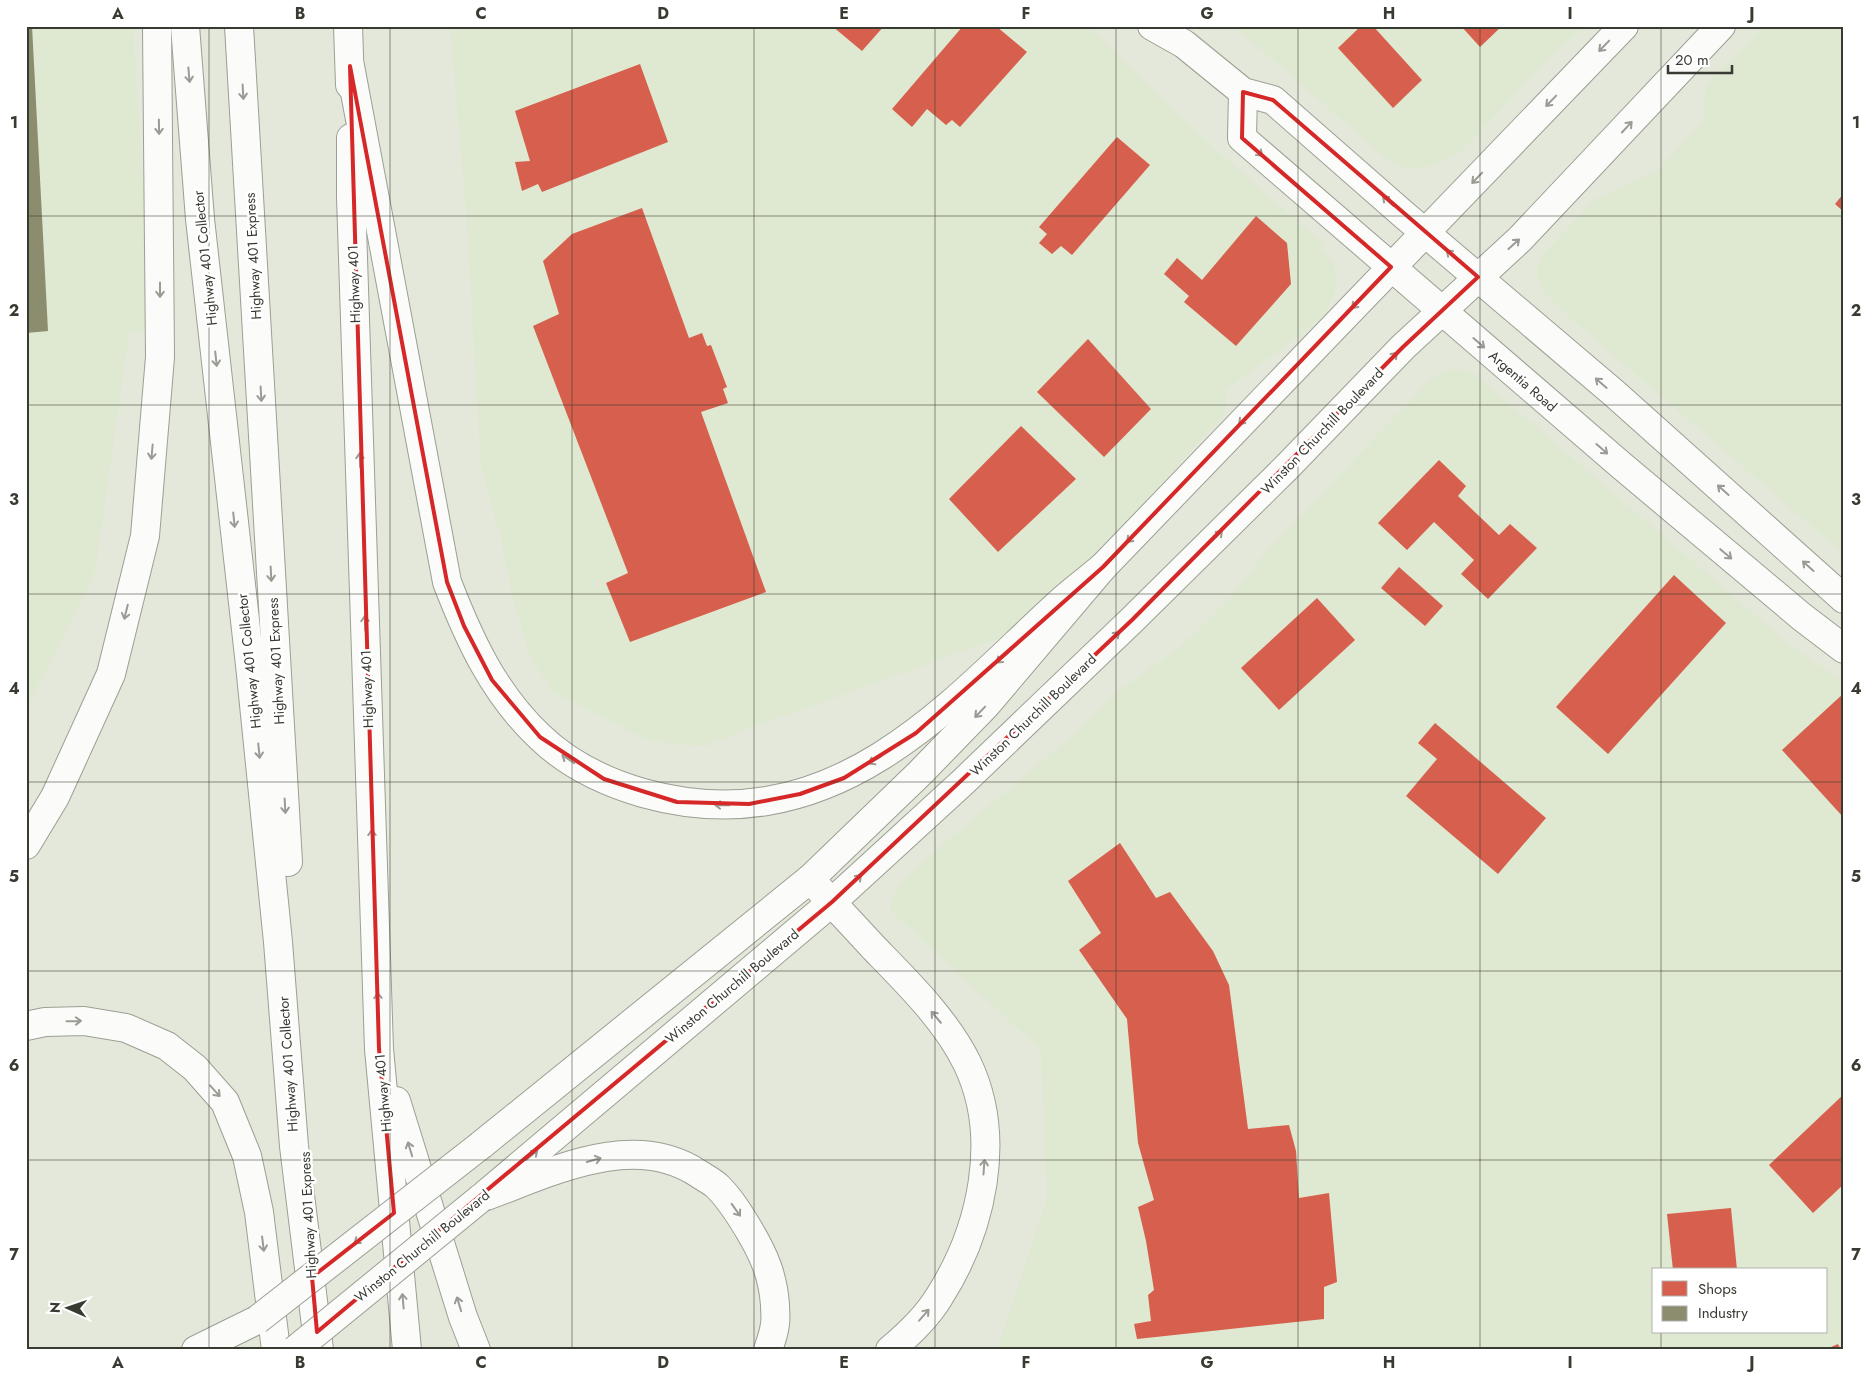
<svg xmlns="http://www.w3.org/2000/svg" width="1870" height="1376" viewBox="0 0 1870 1376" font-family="Jost,sans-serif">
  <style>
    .built { fill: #dfe8d0; fill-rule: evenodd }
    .shops { fill: #d6604d }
    .industry { fill: #8c8c6e }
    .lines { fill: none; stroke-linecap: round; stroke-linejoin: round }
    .secondary-casing { stroke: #9b9f94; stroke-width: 30 }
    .highway-casing { stroke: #9b9f94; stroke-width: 30 }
    .secondary { stroke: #fbfcf9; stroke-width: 28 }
    .highway { stroke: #fbfcf9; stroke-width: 28 }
    .secondary-bridge-casing { stroke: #9b9f94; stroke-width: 30; stroke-linecap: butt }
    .secondary-bridge { stroke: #fbfcf9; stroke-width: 28 }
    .oneway { stroke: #999c95 }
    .marked { fill: none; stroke: #d62828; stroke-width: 4; stroke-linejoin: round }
    .grid { fill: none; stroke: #373b31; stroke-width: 1; stroke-opacity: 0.55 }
    .labels { text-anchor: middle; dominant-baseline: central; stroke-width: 5; stroke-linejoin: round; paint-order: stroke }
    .street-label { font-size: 14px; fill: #373b31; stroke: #fff }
    .neatline { fill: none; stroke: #373b31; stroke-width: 2 }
    .grid-label { font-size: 16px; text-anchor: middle; font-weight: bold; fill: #373b31 }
  </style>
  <rect width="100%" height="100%" fill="#e3e8da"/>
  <g class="built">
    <path d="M 26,26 L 133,26 L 152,331 L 129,333 L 95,572 L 26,709 Z"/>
    <path d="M 450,26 L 1088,26 L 1215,149 L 1325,245 L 1322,248 L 1333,264 L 1336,274 L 1335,291 L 1325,313 L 1307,330 L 1227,389 L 1225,413 L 1158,487 L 1081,567 L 1013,633 L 739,732 L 706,746 L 669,744 L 644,738 L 553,692 L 530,657 L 513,598 L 500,534 L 481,466 L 466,210 Z"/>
    <path d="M 1234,26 L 1585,26 L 1549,59 L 1460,152 L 1432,166 L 1411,168 L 1398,166 L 1388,160 Z"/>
    <path d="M 1764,26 L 1844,26 L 1844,554 L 1569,317 L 1543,291 L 1537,276 L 1537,269 L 1540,258 L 1595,199 L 1657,171 L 1703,122 L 1706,85 Z"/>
    <path d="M 1456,369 L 1472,372 L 1789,644 L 1844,682 L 1844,1350 L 997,1350 L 1047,1199 L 1041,1050 L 890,910 L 892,898 L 900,883 L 941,846 L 1073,735 L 1117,692 L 1179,648 L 1226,603 L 1266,552 L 1431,379 L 1440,373 ZM 1654,1270 L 1826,1270 L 1826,1332 L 1654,1332 Z"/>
  </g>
  <g class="shops">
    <path d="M 832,26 L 884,26 L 862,51 Z"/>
    <path d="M 963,26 L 996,26 L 1027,52 L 960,127 L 952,120 L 946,125 L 927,109 L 912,127 L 892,109 Z"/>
    <path d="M 1361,26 L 1373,26 L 1422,80 L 1393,108 L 1338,48 Z"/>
    <path d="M 1461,26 L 1502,26 L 1480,47 Z"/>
    <path d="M 640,64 L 668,142 L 542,192 L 538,184 L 522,191 L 515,162 L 530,161 L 515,111 Z"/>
    <path d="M 1117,137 L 1150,165 L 1072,255 L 1061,246 L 1052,254 L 1039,243 L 1047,234 L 1039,227 Z"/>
    <path d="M 1844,193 L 1844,212 L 1835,204 Z"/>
    <path d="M 642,208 L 689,338 L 702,333 L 707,346 L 711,345 L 727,387 L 723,389 L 728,403 L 701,412 L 766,592 L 630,642 L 606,583 L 628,573 L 533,326 L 559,314 L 543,261 L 572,234 Z"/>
    <path d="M 1256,216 L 1287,243 L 1291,284 L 1236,346 L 1184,302 L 1189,296 L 1164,274 L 1177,258 L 1202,280 Z"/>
    <path d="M 1088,339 L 1151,409 L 1104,457 L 1037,392 Z"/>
    <path d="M 1021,426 L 1076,479 L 998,552 L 949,499 Z"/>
    <path d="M 1439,460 L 1466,486 L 1458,496 L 1499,535 L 1510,524 L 1537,548 L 1488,599 L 1461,574 L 1474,560 L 1434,522 L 1407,550 L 1378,523 Z"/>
    <path d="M 1399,567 L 1443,606 L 1425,626 L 1381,588 Z"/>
    <path d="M 1674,575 L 1726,623 L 1608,754 L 1556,707 Z"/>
    <path d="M 1317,598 L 1355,640 L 1279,710 L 1241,668 Z"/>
    <path d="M 1844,693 L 1844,818 L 1782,750 Z"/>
    <path d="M 1435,723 L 1546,818 L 1498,874 L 1406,796 L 1437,759 L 1418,743 Z"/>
    <path d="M 1120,843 L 1156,898 L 1170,892 L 1213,951 L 1229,985 L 1248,1129 L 1289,1125 L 1296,1151 L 1299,1198 L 1329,1193 L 1337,1282 L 1324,1287 L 1324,1319 L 1137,1339 L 1134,1324 L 1151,1321 L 1148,1295 L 1154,1290 L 1146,1241 L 1138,1207 L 1154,1200 L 1138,1143 L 1127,1019 L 1079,950 L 1101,933 L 1068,881 Z"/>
    <path d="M 1844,1094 L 1844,1184 L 1813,1213 L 1769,1165 Z"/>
    <path d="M 1731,1208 L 1737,1270 L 1673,1270 L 1667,1214 Z"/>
    <path d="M 1838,1344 L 1841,1350 L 1824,1350 Z"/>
  </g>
  <path class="industry" d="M 26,26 L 32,26 L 48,331 L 26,333 Z"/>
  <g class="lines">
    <defs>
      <g id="secondary">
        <path d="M 1152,26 L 1184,44 L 1243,92 L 1273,100 L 1403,214 L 1615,394 L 1844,599"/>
        <path d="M 1243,92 L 1242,138 L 1622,466 L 1802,617 L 1844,649"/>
        <path d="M 481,1145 L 810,879 L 920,773 L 986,705 L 1103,567 L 1624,26"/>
        <path d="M 486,1194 L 832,902 L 963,782 L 1132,620 L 1287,467 L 1403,347 L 1520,239 L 1721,26"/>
      </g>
      <g id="highway">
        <path d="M 185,26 L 200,219 L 250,665 L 278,942 L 294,1146 L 319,1350"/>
        <path d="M 239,26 L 288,862"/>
        <path d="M 348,26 L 350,85"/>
        <path d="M 350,66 L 447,582 C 469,639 494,694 540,737 C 568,764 605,782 643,793 C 729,817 806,803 881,756 C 950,713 1004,653 1064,599 C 1076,588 1090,578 1103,567"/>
        <path d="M 351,138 L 351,197 L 379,1049 L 407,1350"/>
        <path d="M 26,845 L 55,797 L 111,674 L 145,536 L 160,357 L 157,26"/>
        <path d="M 810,879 C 831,902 853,925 874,948 C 907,982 946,1020 967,1063 C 1003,1137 982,1230 939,1297 C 927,1317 908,1335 890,1350"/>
        <path d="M 26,1026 L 45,1022 L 84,1021 L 126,1028 L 167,1046 L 195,1068 L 225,1102 L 247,1156 L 259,1212 L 276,1350"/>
        <path d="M 396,1101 L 463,1317 L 476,1350"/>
        <path d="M 481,1198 C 548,1174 632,1129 699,1174 C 705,1178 713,1182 718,1187 C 731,1200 740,1215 749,1230 C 764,1255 773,1276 775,1305 C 775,1311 776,1318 775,1324 C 774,1333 771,1341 768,1350"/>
        <path d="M 196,1350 L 257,1320"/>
      </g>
    </defs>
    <use href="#secondary" class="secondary-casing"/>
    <use href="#highway" class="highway-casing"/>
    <use href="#secondary" class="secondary"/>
    <use href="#highway" class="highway"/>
    <defs>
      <g id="secondary-bridge">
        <path d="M 257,1320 L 481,1145"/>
        <path d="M 295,1350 L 481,1198"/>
      </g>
    </defs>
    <use href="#secondary-bridge" class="secondary-bridge-casing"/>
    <use href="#secondary-bridge" class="secondary-bridge"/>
  </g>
  <defs><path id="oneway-shaft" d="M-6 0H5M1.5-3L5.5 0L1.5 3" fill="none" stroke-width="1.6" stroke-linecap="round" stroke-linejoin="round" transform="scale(1.25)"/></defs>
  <g class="oneway">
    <use href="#oneway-shaft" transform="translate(1604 46) rotate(134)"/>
    <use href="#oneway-shaft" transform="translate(189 75) rotate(85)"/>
    <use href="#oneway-shaft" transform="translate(243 92) rotate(87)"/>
    <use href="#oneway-shaft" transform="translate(1551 101) rotate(134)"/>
    <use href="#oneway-shaft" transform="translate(159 127) rotate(89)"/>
    <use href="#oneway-shaft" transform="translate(1627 127) rotate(-47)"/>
    <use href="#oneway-shaft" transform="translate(1257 151) rotate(41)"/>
    <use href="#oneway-shaft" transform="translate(1477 178) rotate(134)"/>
    <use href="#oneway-shaft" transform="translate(1388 201) rotate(-138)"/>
    <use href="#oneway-shaft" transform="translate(1514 244) rotate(-42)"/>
    <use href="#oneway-shaft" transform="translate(1452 255) rotate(-140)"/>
    <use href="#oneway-shaft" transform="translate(160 290) rotate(90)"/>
    <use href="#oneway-shaft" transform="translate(1357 303) rotate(134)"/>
    <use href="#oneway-shaft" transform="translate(1479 343) rotate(41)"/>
    <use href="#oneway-shaft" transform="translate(1392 358) rotate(-47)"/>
    <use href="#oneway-shaft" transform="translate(216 359) rotate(84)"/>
    <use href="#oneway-shaft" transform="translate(1601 383) rotate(-139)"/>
    <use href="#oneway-shaft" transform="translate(261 394) rotate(87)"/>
    <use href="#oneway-shaft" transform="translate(1244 419) rotate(134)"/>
    <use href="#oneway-shaft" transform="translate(1602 449) rotate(41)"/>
    <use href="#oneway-shaft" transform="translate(152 452) rotate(95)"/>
    <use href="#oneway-shaft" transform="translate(360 460) rotate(-92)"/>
    <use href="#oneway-shaft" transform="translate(1723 490) rotate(-138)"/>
    <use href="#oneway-shaft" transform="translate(234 520) rotate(84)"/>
    <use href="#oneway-shaft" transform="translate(1217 536) rotate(-45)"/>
    <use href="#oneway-shaft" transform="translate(1132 537) rotate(134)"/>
    <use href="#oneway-shaft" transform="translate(1726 554) rotate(40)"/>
    <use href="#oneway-shaft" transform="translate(1808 566) rotate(-138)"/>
    <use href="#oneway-shaft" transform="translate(271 574) rotate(87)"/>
    <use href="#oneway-shaft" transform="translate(126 612) rotate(104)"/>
    <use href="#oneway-shaft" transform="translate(365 623) rotate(-92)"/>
    <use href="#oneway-shaft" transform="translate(1114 637) rotate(-44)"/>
    <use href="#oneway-shaft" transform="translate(1002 658) rotate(138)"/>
    <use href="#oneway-shaft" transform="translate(980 712) rotate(134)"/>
    <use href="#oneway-shaft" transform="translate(259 751) rotate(84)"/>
    <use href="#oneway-shaft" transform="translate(568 759) rotate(-146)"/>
    <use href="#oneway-shaft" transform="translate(875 760) rotate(149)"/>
    <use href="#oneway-shaft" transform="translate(722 805) rotate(-179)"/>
    <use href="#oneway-shaft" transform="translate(285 806) rotate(87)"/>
    <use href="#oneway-shaft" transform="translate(372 837) rotate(-92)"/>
    <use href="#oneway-shaft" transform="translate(856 880) rotate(-43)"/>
    <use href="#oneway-shaft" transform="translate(378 1000) rotate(-92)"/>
    <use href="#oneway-shaft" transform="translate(936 1017) rotate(-130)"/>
    <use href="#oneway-shaft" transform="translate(74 1021) rotate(-1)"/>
    <use href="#oneway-shaft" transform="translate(215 1091) rotate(48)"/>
    <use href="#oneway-shaft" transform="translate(410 1149) rotate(-107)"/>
    <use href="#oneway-shaft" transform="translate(532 1155) rotate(-40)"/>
    <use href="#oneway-shaft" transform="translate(594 1160) rotate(-16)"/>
    <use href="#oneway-shaft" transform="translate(984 1167) rotate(-86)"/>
    <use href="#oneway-shaft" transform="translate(736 1210) rotate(55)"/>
    <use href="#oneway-shaft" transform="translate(360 1239) rotate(142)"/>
    <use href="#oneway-shaft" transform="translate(263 1244) rotate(83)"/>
    <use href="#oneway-shaft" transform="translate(403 1301) rotate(-95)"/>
    <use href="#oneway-shaft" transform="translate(459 1304) rotate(-107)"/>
    <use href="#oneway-shaft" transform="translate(924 1315) rotate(-49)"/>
  </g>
  <path class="marked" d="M 350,66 L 447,582 L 464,626 L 492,680 L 540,737 L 604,779 L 677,802 L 749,804 L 800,794 L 844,778 L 916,733 L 1103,567 L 1391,267 L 1242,138 L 1243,92 L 1273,100 L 1478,277 L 1403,347 L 1132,620 L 832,902 L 317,1332 L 312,1277 L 394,1213 L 379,1049 Z"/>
  <path class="grid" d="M 209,26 L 209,1350M 390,26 L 390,1350M 572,26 L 572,1350M 754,26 L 754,1350M 935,26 L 935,1350M 1116,26 L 1116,1350M 1298,26 L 1298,1350M 1480,26 L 1480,1350M 1661,26 L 1661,1270M 26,216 L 1844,216M 26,405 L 1844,405M 26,594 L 1844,594M 26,782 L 1844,782M 26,971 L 1844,971M 26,1160 L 1844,1160M 1661,1332 L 1661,1350"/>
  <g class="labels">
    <g class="street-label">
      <text transform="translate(253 256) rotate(-93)">Highway 401 Express</text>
      <text transform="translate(205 258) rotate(-96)">Highway 401 Collector</text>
      <text transform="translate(354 284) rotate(-92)">Highway 401</text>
      <text transform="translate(1523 381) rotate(41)">Argentia Road</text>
      <text transform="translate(1322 431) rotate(-46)">Winston Churchill Boulevard</text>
      <text transform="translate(249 661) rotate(-96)">Highway 401 Collector</text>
      <text transform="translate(276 661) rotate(-93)">Highway 401 Express</text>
      <text transform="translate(367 689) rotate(-92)">Highway 401</text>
      <text transform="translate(1033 715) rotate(-44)">Winston Churchill Boulevard</text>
      <text transform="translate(732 986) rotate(-40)">Winston Churchill Boulevard</text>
      <text transform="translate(288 1064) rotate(-94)">Highway 401 Collector</text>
      <text transform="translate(383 1093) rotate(-95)">Highway 401</text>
      <text transform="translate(308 1215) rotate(-93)">Highway 401 Express</text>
      <text transform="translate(422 1246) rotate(-39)">Winston Churchill Boulevard</text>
    </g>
  </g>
  <rect width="1870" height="1376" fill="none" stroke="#ffffff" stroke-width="55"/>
  <rect x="1652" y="1268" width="175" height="65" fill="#ffffff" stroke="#afb1ad"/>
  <rect x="1662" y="1281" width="25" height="15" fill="#d6604d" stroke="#afb1ad"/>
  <text x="1698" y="1294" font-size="15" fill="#373b31">Shops</text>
  <rect x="1662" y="1306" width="25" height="15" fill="#8c8c6e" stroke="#afb1ad"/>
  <text x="1698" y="1318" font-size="15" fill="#373b31">Industry</text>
  <g transform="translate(68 1308) rotate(272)" stroke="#ffffff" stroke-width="4" paint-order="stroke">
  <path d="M0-4L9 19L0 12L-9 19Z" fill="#373b31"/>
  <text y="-8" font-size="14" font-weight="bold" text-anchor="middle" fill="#373b31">N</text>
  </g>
  <path d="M1668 65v8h64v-8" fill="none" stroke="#373b31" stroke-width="2.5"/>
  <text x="1675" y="65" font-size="15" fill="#373b31" stroke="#ffffff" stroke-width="4" paint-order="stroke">20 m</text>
  <rect x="28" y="28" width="1814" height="1320" class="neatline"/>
  <g class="grid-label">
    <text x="118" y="19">A</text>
    <text x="300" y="19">B</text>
    <text x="481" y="19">C</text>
    <text x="663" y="19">D</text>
    <text x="844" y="19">E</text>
    <text x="1026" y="19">F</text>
    <text x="1207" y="19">G</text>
    <text x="1389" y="19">H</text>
    <text x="1570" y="19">I</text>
    <text x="1752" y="19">J</text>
    <text x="14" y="128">1</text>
    <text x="1856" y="128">1</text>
    <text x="14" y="316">2</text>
    <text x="1856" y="316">2</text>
    <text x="14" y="505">3</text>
    <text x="1856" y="505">3</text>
    <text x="14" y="694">4</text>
    <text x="1856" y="694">4</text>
    <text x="14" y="882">5</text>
    <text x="1856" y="882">5</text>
    <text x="14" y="1071">6</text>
    <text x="1856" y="1071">6</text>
    <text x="14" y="1260">7</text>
    <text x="1856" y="1260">7</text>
    <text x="118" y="1368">A</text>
    <text x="300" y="1368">B</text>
    <text x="481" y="1368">C</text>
    <text x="663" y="1368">D</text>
    <text x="844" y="1368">E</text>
    <text x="1026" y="1368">F</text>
    <text x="1207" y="1368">G</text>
    <text x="1389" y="1368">H</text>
    <text x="1570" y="1368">I</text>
    <text x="1752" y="1368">J</text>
  </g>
</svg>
